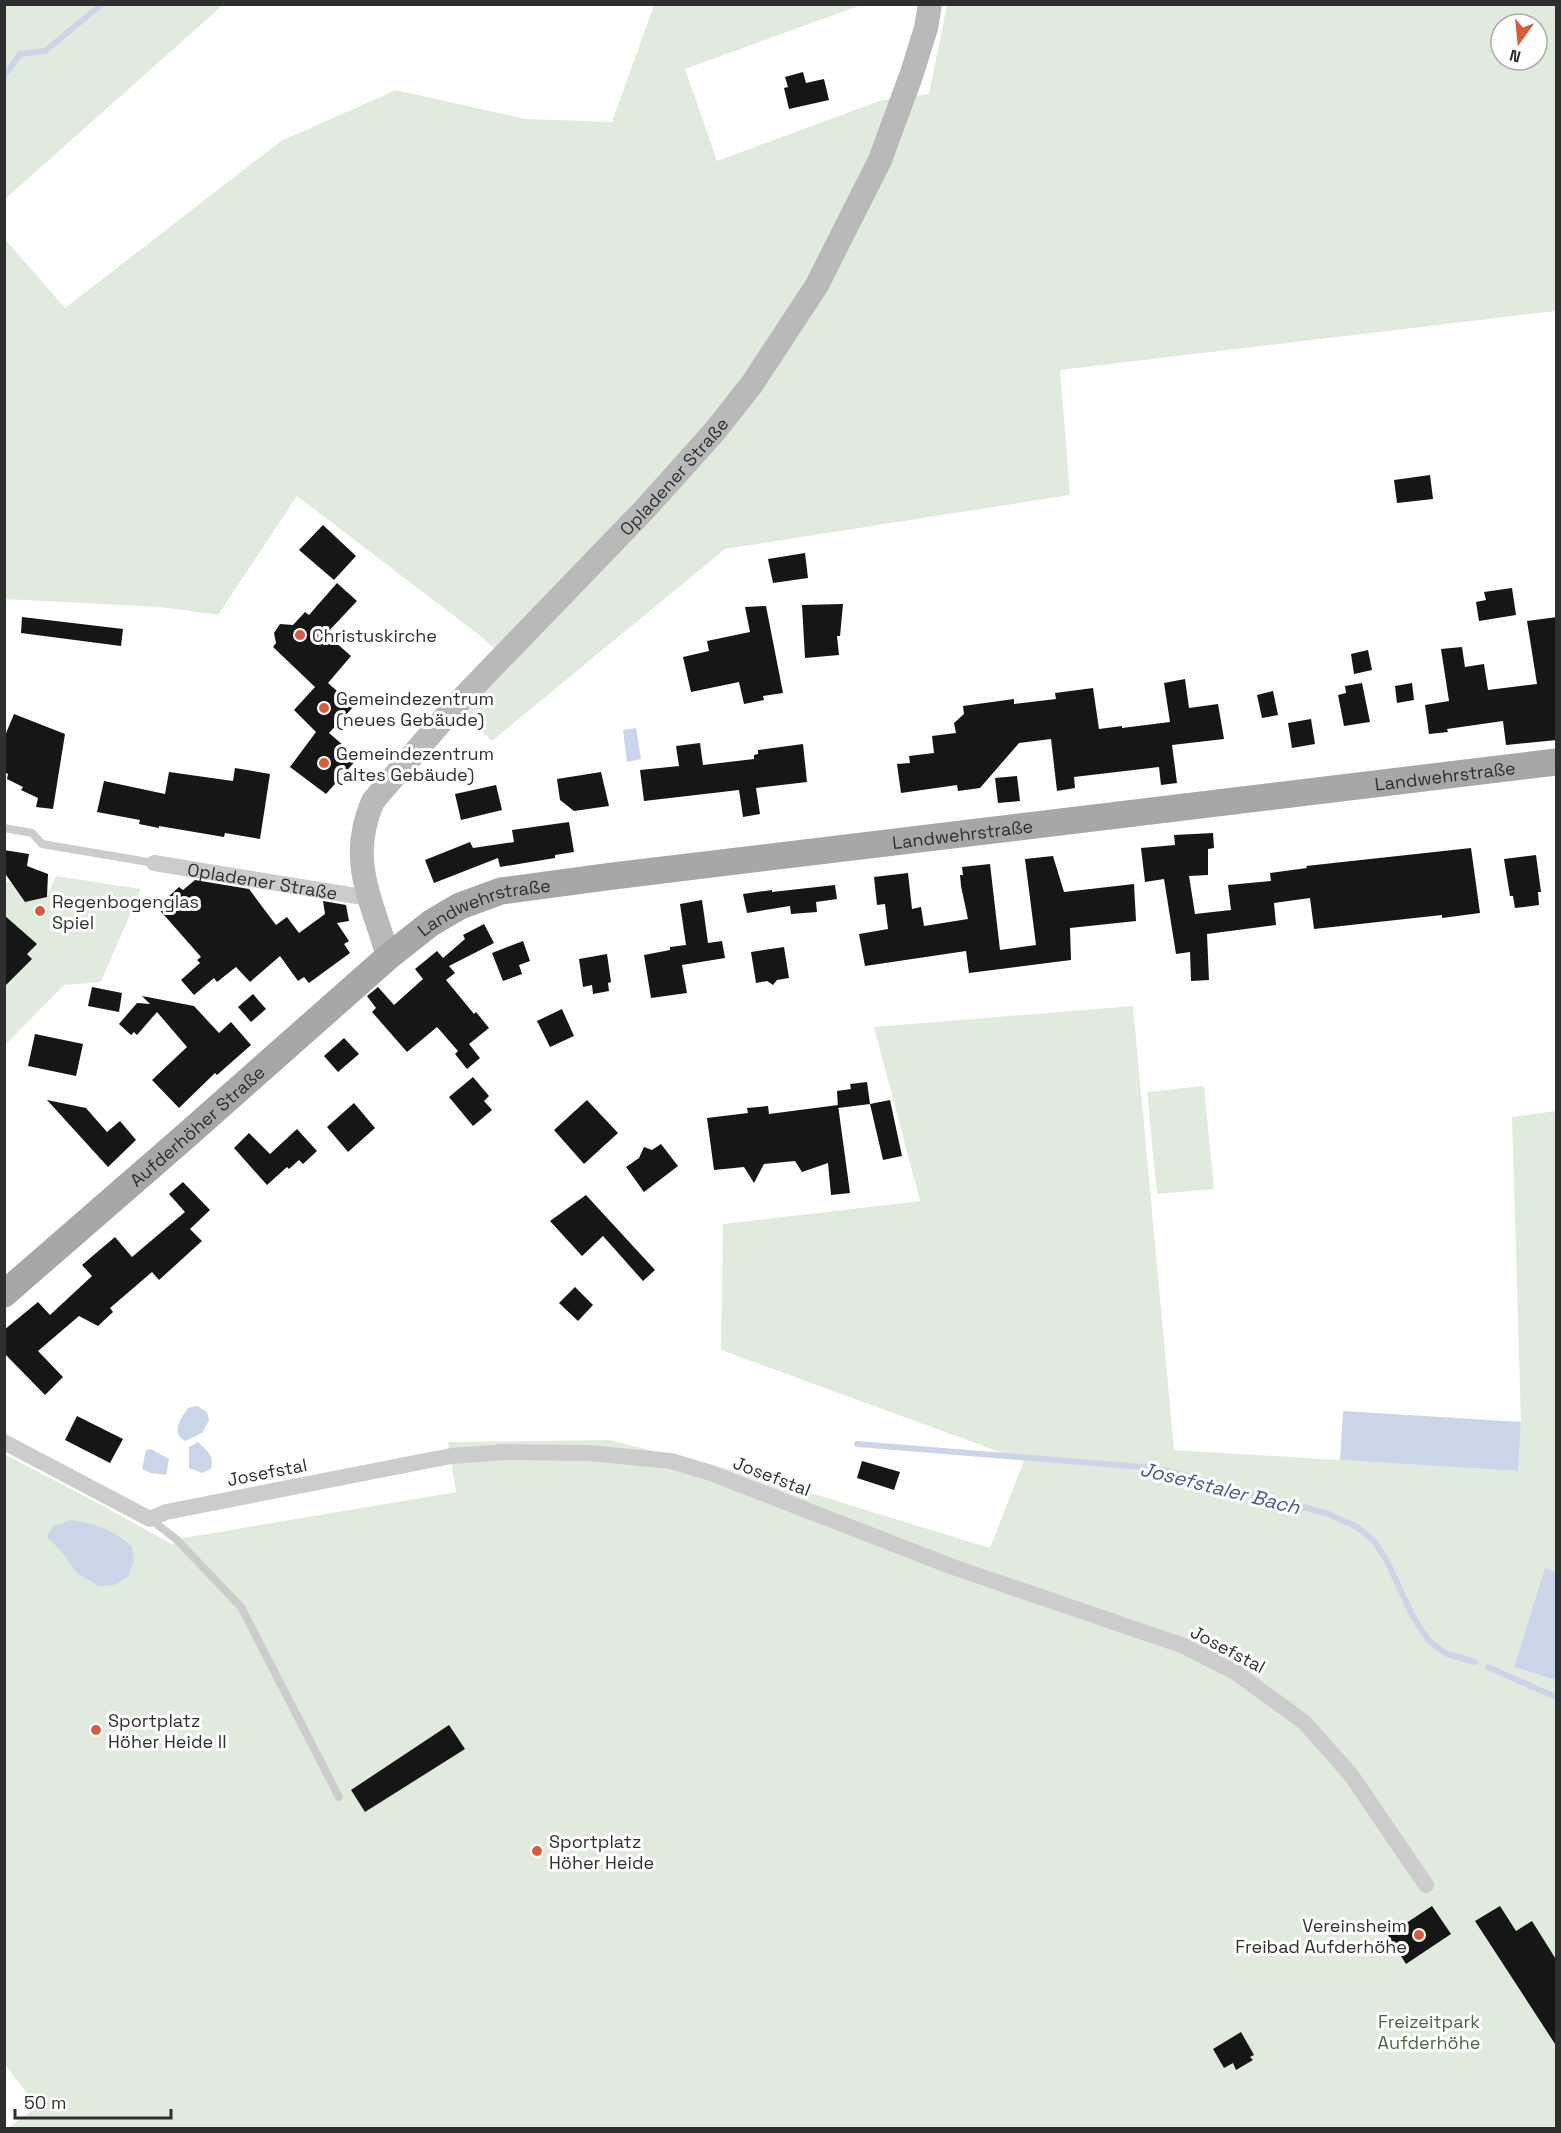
<svg xmlns="http://www.w3.org/2000/svg" width="1561" height="2133" viewBox="0 0 1561 2133" font-family="'Space Grotesk',sans-serif">
  <style>
    .green { fill: #e1ebdd; fill-rule: evenodd }
    .water { fill: #cbd5e9 }
    .lines { fill: none; stroke-linecap: round; stroke-linejoin: round }
    .stream { stroke: #cbd5e9; stroke-width: 6 }
    .building { fill: #161616 }
    .service { stroke: #ccc; stroke-width: 8 }
    .minor { stroke: #ccc; stroke-width: 16 }
    .secondary { stroke: #b9b9b9; stroke-width: 24 }
    .primary { stroke: #a7a7a7; stroke-width: 27 }
    .poi-dot { fill: #d95b3d; stroke: #fff; stroke-width: 2 }
    .labels { text-anchor: middle; dominant-baseline: central; stroke-width: 6; stroke-linejoin: round; paint-order: stroke }
    .street-label { font-size: 18px; fill: #2f2f2f; stroke: #fff }
    .poi-label { font-size: 18px; fill: #2f2f2f; stroke: #fff; text-anchor: start }
    .park-label { font-size: 18px; fill: #47673f; stroke: #fff }
    .water-label { font-size: 20px; font-style: italic; fill: #425b8b; stroke: #fff }
  </style>
  <rect width="100%" height="100%" fill="#fff"/>
  <g class="green">
    <path d="M 5,4 L 223,4 L 223,5 L 5,199 Z"/>
    <path d="M 654,5 L 861,5 L 685,69 L 717,161 L 882,100 L 929,94 L 947,5 L 1556,5 L 1556,311 L 1060,370 L 1070,495 L 725,549 L 492,741 L 463,715 L 513,664 L 479,635 L 297,496 L 218,615 L 160,607 L 5,599 L 4,238 L 65,308 L 281,141 L 396,90 L 526,119 L 612,122 ZM 1501,24 L 1537,24 L 1537,60 L 1501,60 Z"/>
    <path d="M 56,876 L 141,889 L 101,982 L 64,985 L 5,1045 L 5,882 L 13,883 L 25,902 L 47,897 Z"/>
    <path d="M 1133,1006 L 1174,1450 L 1518,1471 L 1521,1422 L 1512,1117 L 1556,1111 L 1556,1572 L 1545,1569 L 1514,1667 L 1556,1680 L 1556,2128 L 8,2128 L 37,2107 L 4,2063 L 4,1454 L 107,1508 L 173,1545 L 183,1538 L 456,1492 L 448,1442 L 609,1440 L 752,1475 L 990,1548 L 1024,1461 L 721,1350 L 723,1224 L 920,1201 L 874,1027 Z"/>
    <path d="M 1204,1086 L 1214,1189 L 1157,1194 L 1147,1092 Z"/>
  </g>
  <g class="water">
    <path d="M 636,728 L 641,759 L 627,762 L 623,730 Z"/>
    <path d="M 197,1406 L 207,1412 L 209,1420 L 202,1433 L 185,1441 C 170,1432 181,1419 188,1408 Z"/>
    <path d="M 1343,1411 L 1521,1422 L 1518,1471 L 1340,1460 Z"/>
    <path d="M 198,1442 C 207,1451 215,1456 211,1469 L 202,1473 L 189,1468 L 189,1447 Z"/>
    <path d="M 151,1449 L 169,1459 L 166,1475 L 151,1473 L 142,1469 L 146,1450 Z"/>
    <path d="M 72,1520 C 99,1525 111,1528 132,1547 L 134,1561 L 128,1576 L 114,1585 L 99,1586 L 78,1574 L 60,1550 L 47,1537 L 53,1526 Z"/>
    <path d="M 1545,1568 L 1556,1572 L 1556,1680 L 1514,1667 Z"/>
  </g>
  <g class="lines">
    <g class="stream">
      <path d="M 4,76 L 20,54 L 45,51 L 102,4"/>
      <path d="M 857,1444 L 1156,1468 L 1329,1514 L 1357,1527 L 1374,1541 L 1387,1561 L 1412,1615 L 1429,1641 L 1447,1654 L 1475,1662"/>
      <path d="M 1488,1667 L 1556,1697"/>
    </g>
  </g>
  <g class="building">
    <path d="M 803,72 L 806,83 L 824,79 L 829,100 L 789,109 L 784,88 L 788,87 L 785,77 Z"/>
    <path d="M 1430,475 L 1433,499 L 1397,503 L 1394,480 Z"/>
    <path d="M 323,525 L 356,556 L 334,580 L 299,550 Z"/>
    <path d="M 805,553 L 808,578 L 773,583 L 768,559 Z"/>
    <path d="M 337,583 L 357,601 L 326,634 L 351,656 L 328,683 L 354,706 L 329,733 L 358,758 L 326,794 L 290,767 L 316,732 L 294,710 L 315,687 L 273,647 L 276,643 L 274,633 L 280,624 L 293,625 L 305,612 L 309,615 Z"/>
    <path d="M 1512,588 L 1516,615 L 1479,621 L 1476,602 L 1486,600 L 1484,592 Z"/>
    <path d="M 843,604 L 840,636 L 837,636 L 839,655 L 805,658 L 802,605 Z"/>
    <path d="M 766,606 L 783,693 L 763,696 L 764,700 L 744,704 L 739,682 L 691,692 L 683,657 L 709,651 L 707,641 L 750,632 L 745,607 Z"/>
    <path d="M 22,617 L 123,629 L 121,646 L 21,633 Z"/>
    <path d="M 1557,617 L 1557,740 L 1506,745 L 1503,721 L 1447,729 L 1448,732 L 1429,734 L 1425,705 L 1449,701 L 1441,649 L 1462,647 L 1465,667 L 1484,664 L 1488,690 L 1537,684 L 1527,621 Z"/>
    <path d="M 1368,650 L 1372,670 L 1354,674 L 1351,654 Z"/>
    <path d="M 1185,679 L 1189,708 L 1218,704 L 1224,739 L 1172,745 L 1177,783 L 1161,785 L 1159,767 L 1074,777 L 1075,788 L 1057,791 L 1051,739 L 1019,743 L 980,788 L 958,791 L 957,785 L 901,793 L 897,764 L 910,763 L 909,756 L 934,753 L 932,736 L 956,733 L 954,723 L 964,714 L 963,706 L 1014,699 L 1014,704 L 1056,699 L 1055,693 L 1093,688 L 1099,729 L 1122,726 L 1122,728 L 1170,722 L 1164,683 Z"/>
    <path d="M 1362,683 L 1370,722 L 1344,726 L 1338,695 L 1346,693 L 1345,686 Z"/>
    <path d="M 1412,683 L 1414,700 L 1397,703 L 1395,686 Z"/>
    <path d="M 1273,691 L 1278,715 L 1262,718 L 1257,695 Z"/>
    <path d="M 14,714 L 65,734 L 53,809 L 36,807 L 38,798 L 21,790 L 23,787 L 7,779 L 8,774 L 4,772 L 4,738 Z"/>
    <path d="M 1311,719 L 1315,744 L 1292,748 L 1288,723 Z"/>
    <path d="M 700,743 L 703,765 L 754,759 L 754,755 L 758,754 L 758,750 L 803,744 L 807,782 L 756,788 L 760,814 L 743,817 L 739,790 L 644,801 L 640,770 L 679,766 L 676,746 Z"/>
    <path d="M 235,768 L 270,774 L 260,839 L 225,833 L 224,837 L 159,826 L 159,828 L 139,824 L 140,820 L 97,812 L 104,781 L 165,794 L 169,772 L 233,781 Z"/>
    <path d="M 601,772 L 609,806 L 574,811 L 560,800 L 557,779 Z"/>
    <path d="M 1017,776 L 1020,801 L 998,803 L 995,778 Z"/>
    <path d="M 496,785 L 502,810 L 461,820 L 455,794 Z"/>
    <path d="M 569,822 L 574,852 L 555,855 L 555,858 L 500,867 L 498,858 L 434,883 L 425,860 L 470,842 L 473,848 L 514,842 L 512,830 Z"/>
    <path d="M 1213,833 L 1214,848 L 1208,849 L 1208,875 L 1189,876 L 1195,914 L 1231,910 L 1228,885 L 1271,881 L 1270,873 L 1307,868 L 1306,866 L 1471,848 L 1480,913 L 1442,918 L 1442,915 L 1314,929 L 1310,898 L 1274,903 L 1276,925 L 1207,934 L 1209,980 L 1191,981 L 1190,952 L 1176,954 L 1164,879 L 1145,882 L 1141,848 L 1175,845 L 1174,835 Z"/>
    <path d="M 4,850 L 29,854 L 27,866 L 48,874 L 47,897 L 25,902 L 4,872 Z"/>
    <path d="M 1536,855 L 1541,892 L 1538,892 L 1539,905 L 1515,908 L 1513,896 L 1510,896 L 1504,859 Z"/>
    <path d="M 1053,856 L 1064,892 L 1134,884 L 1136,921 L 1070,928 L 1071,960 L 969,973 L 966,951 L 865,966 L 859,934 L 888,929 L 885,904 L 877,905 L 874,877 L 908,873 L 912,909 L 921,907 L 924,926 L 968,919 L 961,886 L 960,875 L 963,875 L 962,867 L 990,864 L 1000,950 L 1036,945 L 1025,859 Z"/>
    <path d="M 195,880 L 249,889 L 276,925 L 287,917 L 299,933 L 325,914 L 323,901 L 346,905 L 349,921 L 337,923 L 349,941 L 344,944 L 350,953 L 309,983 L 304,977 L 298,981 L 280,956 L 250,982 L 236,967 L 217,982 L 214,978 L 194,995 L 181,980 L 200,963 L 197,960 L 201,957 L 157,907 L 179,887 L 183,890 Z"/>
    <path d="M 835,885 L 837,899 L 816,902 L 817,912 L 791,914 L 790,906 L 747,913 L 743,894 L 772,890 L 772,892 Z"/>
    <path d="M 702,900 L 708,943 L 722,941 L 725,958 L 682,965 L 687,993 L 651,998 L 644,955 L 670,950 L 670,947 L 686,945 L 680,904 Z"/>
    <path d="M 4,915 L 37,944 L 27,954 L 32,959 L 4,987 Z"/>
    <path d="M 484,924 L 494,943 L 449,966 L 455,973 L 446,980 L 474,1014 L 476,1012 L 489,1028 L 469,1044 L 480,1058 L 467,1069 L 455,1054 L 458,1051 L 437,1027 L 407,1052 L 372,1012 L 376,1008 L 367,996 L 378,987 L 394,1005 L 423,979 L 415,969 L 437,951 L 443,958 L 465,939 L 463,935 Z"/>
    <path d="M 523,941 L 530,961 L 519,965 L 522,974 L 503,981 L 492,953 Z"/>
    <path d="M 784,947 L 789,978 L 777,980 L 773,985 L 767,981 L 756,983 L 751,952 Z"/>
    <path d="M 607,954 L 611,982 L 608,983 L 609,991 L 593,994 L 592,985 L 583,987 L 579,959 Z"/>
    <path d="M 92,987 L 122,993 L 119,1012 L 88,1006 Z"/>
    <path d="M 253,994 L 266,1009 L 251,1022 L 238,1007 Z"/>
    <path d="M 142,996 L 194,1006 L 219,1033 L 231,1022 L 251,1045 L 217,1075 L 215,1073 L 179,1108 L 152,1080 L 187,1047 L 157,1012 L 137,1035 L 134,1032 L 131,1035 L 119,1024 L 137,1003 L 150,1004 Z"/>
    <path d="M 562,1009 L 574,1036 L 550,1047 L 537,1021 Z"/>
    <path d="M 35,1034 L 83,1044 L 76,1076 L 28,1066 Z"/>
    <path d="M 344,1038 L 359,1054 L 338,1072 L 324,1056 Z"/>
    <path d="M 473,1077 L 489,1096 L 484,1101 L 492,1110 L 473,1126 L 449,1097 Z"/>
    <path d="M 867,1082 L 870,1104 L 838,1108 L 837,1091 L 851,1089 L 850,1084 Z"/>
    <path d="M 47,1100 L 86,1108 L 107,1132 L 120,1121 L 136,1140 L 108,1167 Z"/>
    <path d="M 587,1100 L 618,1133 L 584,1164 L 554,1130 Z"/>
    <path d="M 890,1100 L 902,1156 L 883,1160 L 870,1104 Z"/>
    <path d="M 354,1103 L 375,1128 L 348,1152 L 327,1127 Z"/>
    <path d="M 838,1105 L 850,1193 L 831,1195 L 828,1163 L 802,1172 L 795,1161 L 764,1164 L 754,1183 L 744,1167 L 714,1170 L 707,1118 L 748,1113 L 747,1108 L 768,1106 L 769,1114 Z"/>
    <path d="M 297,1129 L 317,1151 L 303,1164 L 299,1160 L 289,1169 L 287,1167 L 267,1185 L 234,1148 L 249,1133 L 270,1154 Z"/>
    <path d="M 661,1144 L 678,1166 L 644,1192 L 626,1167 L 639,1158 L 644,1147 L 652,1150 Z"/>
    <path d="M 183,1182 L 210,1210 L 190,1229 L 202,1241 L 159,1280 L 152,1272 L 110,1308 L 113,1312 L 98,1326 L 79,1316 L 38,1351 L 63,1377 L 45,1395 L 4,1353 L 4,1330 L 38,1302 L 50,1315 L 92,1276 L 82,1265 L 115,1237 L 132,1257 L 185,1212 L 169,1194 Z"/>
    <path d="M 586,1195 L 655,1270 L 643,1281 L 603,1236 L 582,1256 L 550,1221 Z"/>
    <path d="M 575,1287 L 593,1305 L 578,1321 L 559,1303 Z"/>
    <path d="M 77,1416 L 123,1439 L 110,1463 L 65,1440 Z"/>
    <path d="M 862,1461 L 900,1472 L 894,1490 L 857,1478 Z"/>
    <path d="M 449,1725 L 465,1749 L 365,1812 L 351,1790 Z"/>
    <path d="M 1432,1906 L 1451,1934 L 1406,1964 L 1388,1935 Z"/>
    <path d="M 1500,1906 L 1516,1931 L 1532,1921 L 1557,1961 L 1557,2047 L 1475,1921 Z"/>
    <path d="M 1241,2032 L 1254,2055 L 1250,2057 L 1253,2060 L 1236,2070 L 1233,2063 L 1224,2068 L 1213,2049 Z"/>
  </g>
  <g class="lines">
    <g class="service">
      <path d="M 4,828 L 32,833 L 42,844 L 154,863"/>
      <path d="M 150,1519 L 176,1539 L 241,1607 L 339,1797"/>
    </g>
    <g class="minor">
      <path id="s1" d="M 154,863 L 369,898"/>
      <path d="M 4,1442 L 150,1519 L 166,1512 L 451,1456 L 506,1452 L 589,1453 L 671,1461 L 711,1473 L 953,1567 L 1184,1646 L 1235,1672 L 1304,1722 L 1329,1750 L 1351,1775 L 1426,1885"/>
    </g>
    <path class="secondary" id="s2" d="M 388,957 C 372,899 347,861 373,801 L 454,707 L 645,509 L 715,431 L 752,384 L 817,285 L 880,160 L 912,73 L 926,28 L 930,4"/>
    <path class="primary" id="s3" d="M 4,1294 L 188,1134 L 388,957 L 431,923 L 460,906 L 501,891 L 613,876 L 1556,762"/>
  </g>
  <g class="poi-dot">
    <circle cx="300" cy="635" r="6"/>
    <circle cx="324" cy="708" r="6"/>
    <circle cx="324" cy="763" r="6"/>
    <circle cx="40" cy="911" r="6"/>
    <circle cx="96" cy="1730" r="6"/>
    <circle cx="537" cy="1851" r="6"/>
    <circle cx="1419" cy="1935" r="6"/>
  </g>
  <g class="labels">
    <g class="street-label">
      <text stroke="none"><textPath href="#s2" startOffset="604">Opladener Straße</textPath></text>
      <text stroke="none"><textPath href="#s3" startOffset="1594">Landwehrstraße</textPath></text>
      <text stroke="none"><textPath href="#s3" startOffset="1108">Landwehrstraße</textPath></text>
      <text stroke="none"><textPath href="#s1" startOffset="110">Opladener Straße</textPath></text>
      <text stroke="none"><textPath href="#s3" startOffset="622">Landwehrstraße</textPath></text>
      <text stroke="none"><textPath href="#s3" startOffset="256">Aufderhöher Straße</textPath></text>
      <text transform="translate(267 1472) rotate(-11)">Josefstal</text>
      <text transform="translate(772 1476) rotate(21)">Josefstal</text>
      <text transform="translate(1228 1649) rotate(28)">Josefstal</text>
    </g>
    <g class="poi-label">
      <text x="312" y="635">Christuskirche</text>
      <text x="336" y="698">Gemeindezentrum<tspan x="336" dy="21">(neues Gebäude)</tspan></text>
      <text x="336" y="753">Gemeindezentrum<tspan x="336" dy="21">(altes Gebäude)</tspan></text>
      <text x="52" y="901">Regenbogenglas<tspan x="52" dy="21">Spiel</tspan></text>
      <text x="108" y="1720">Sportplatz<tspan x="108" dy="21">Höher Heide II</tspan></text>
      <text x="549" y="1841">Sportplatz<tspan x="549" dy="21">Höher Heide</tspan></text>
      <text x="1407" y="1925" text-anchor="end">Vereinsheim<tspan x="1407" dy="21">Freibad Aufderhöhe</tspan></text>
    </g>
    <g class="park-label">
      <text x="1429" y="2021">Freizeitpark<tspan x="1429" dy="21">Aufderhöhe</tspan></text>
    </g>
    <g class="water-label">
      <text transform="translate(1220 1488) rotate(14)">Josefstaler Bach</text>
    </g>
  </g>
  <rect width="1561" height="2133" fill="none" stroke="#2f2f2f" stroke-width="12"/>
  <g transform="translate(1519 42) rotate(195)"><circle r="28" fill="#ffffff" stroke="#acacac" stroke-width="1.5"/>
  <path d="M0-4.5L10 22L0 15L-10 22Z" fill="#d95b3d"/>
  <text y="-9" font-size="16" font-weight="bold" text-anchor="middle" fill="#2f2f2f">N</text>
  </g>
  <path d="M15 2109v9h156v-9" fill="none" stroke="#2f2f2f" stroke-width="3"/>
  <text x="24" y="2109" font-size="18" fill="#2f2f2f" stroke="#ffffff" stroke-width="4.5" paint-order="stroke">50 m</text>
</svg>
